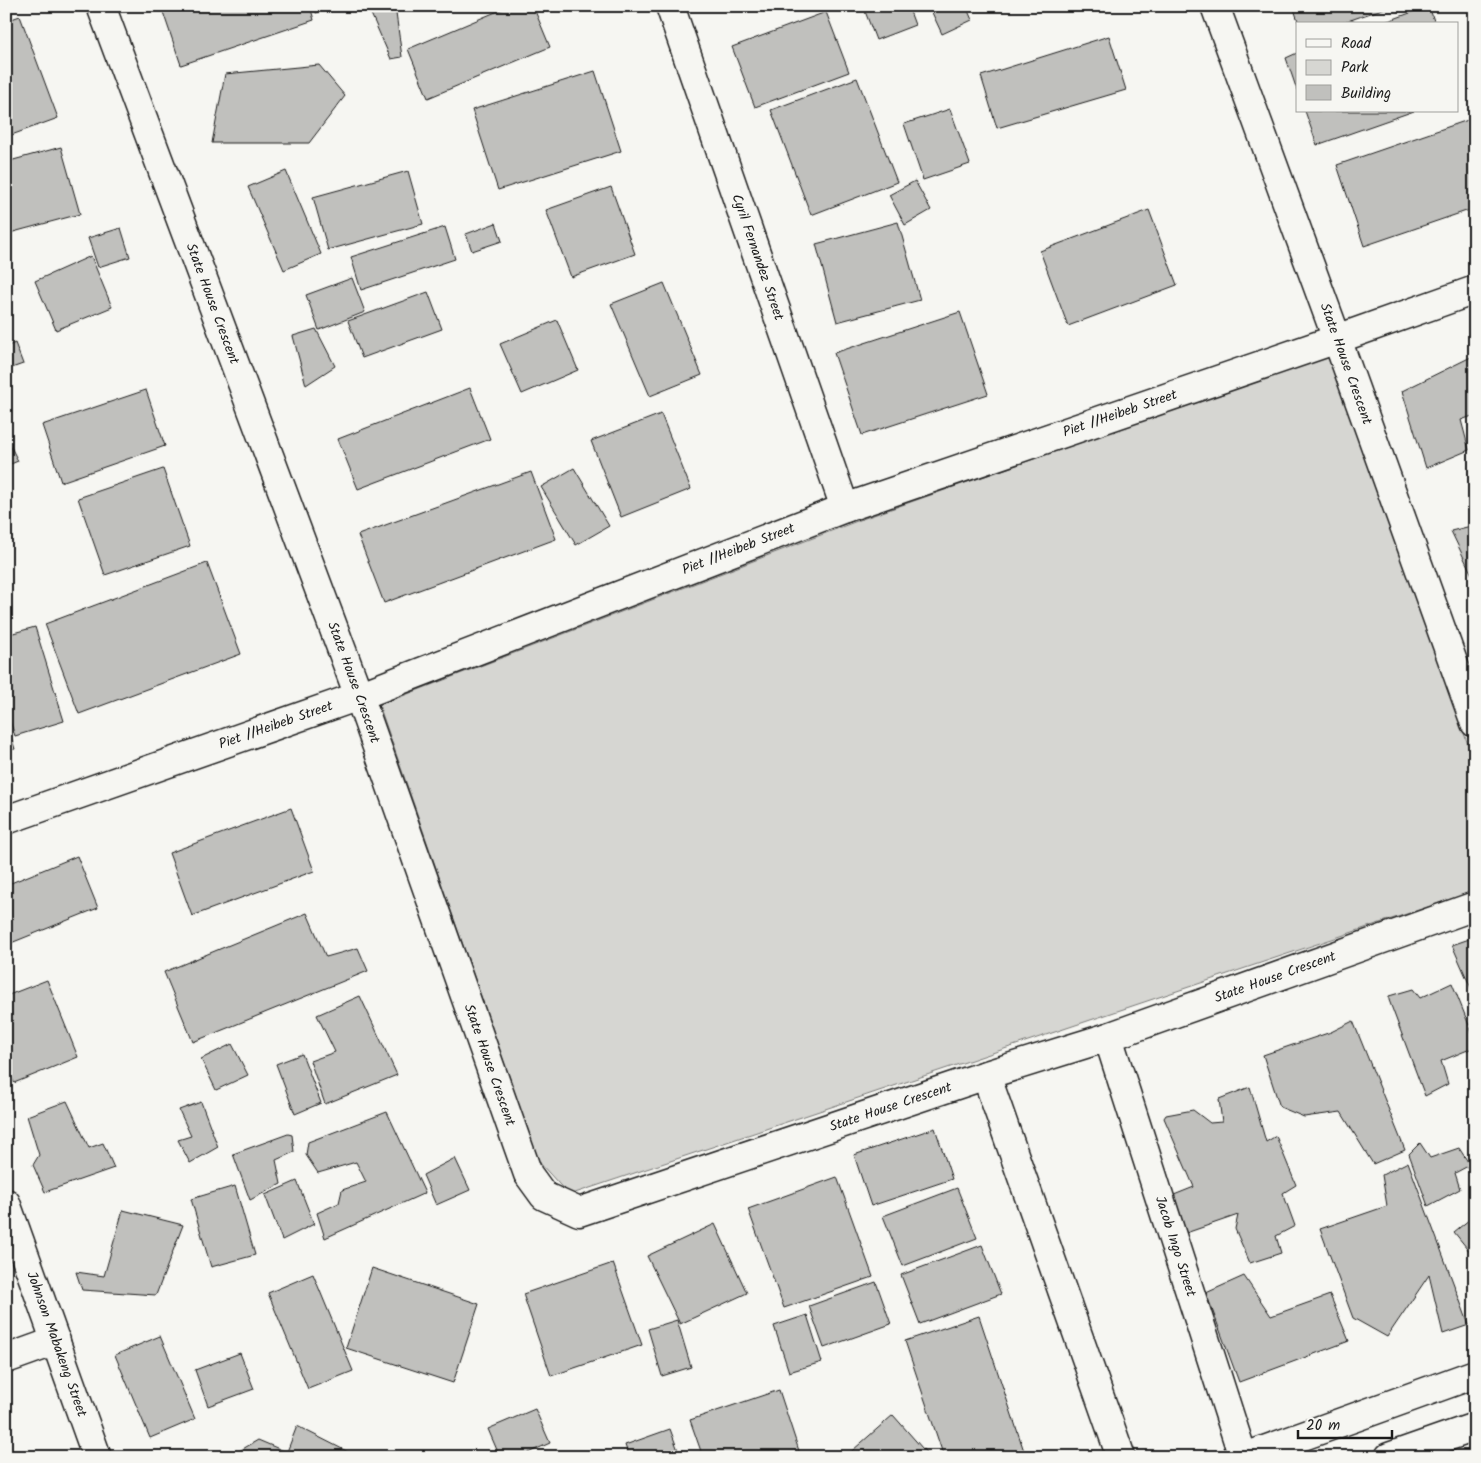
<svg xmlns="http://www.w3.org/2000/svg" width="1481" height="1463" viewBox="0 0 1481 1463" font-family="Kalam,sans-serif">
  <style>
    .green { fill: #d6d6d2; stroke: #797977 }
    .building { fill: #c0c0bd; stroke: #1c1c1c }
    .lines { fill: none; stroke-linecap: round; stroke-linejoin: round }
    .minor-casing { stroke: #1c1c1c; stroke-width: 31 }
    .minor { stroke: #f6f6f2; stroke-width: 28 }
    .labels { text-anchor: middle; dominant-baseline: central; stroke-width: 5; stroke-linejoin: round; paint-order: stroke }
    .street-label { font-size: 14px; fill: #1c1c1c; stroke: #f6f6f2 }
  </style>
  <rect width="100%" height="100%" fill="#f6f6f2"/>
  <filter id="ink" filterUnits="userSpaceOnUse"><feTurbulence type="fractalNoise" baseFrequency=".02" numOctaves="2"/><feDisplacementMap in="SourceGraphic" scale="10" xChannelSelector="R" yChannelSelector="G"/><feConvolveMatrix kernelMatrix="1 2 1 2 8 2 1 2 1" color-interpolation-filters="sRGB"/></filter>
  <g filter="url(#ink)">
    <path class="green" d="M 1328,356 L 1475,764 L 1475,891 L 569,1195 L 539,1162 L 379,705 L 865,518 Z"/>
    <g class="building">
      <path d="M 161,6 L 310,6 L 314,20 L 181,65 Z"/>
      <path d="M 314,6 L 335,6 L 316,13 Z"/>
      <path d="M 395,6 L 402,57 L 391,59 L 368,7 Z"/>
      <path d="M 510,6 L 533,6 L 550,47 L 428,98 L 408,49 Z"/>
      <path d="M 863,6 L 908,6 L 915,25 L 876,40 Z"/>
      <path d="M 929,6 L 966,6 L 972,20 L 942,34 Z"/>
      <path d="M 1293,6 L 1391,6 L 1339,24 L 1299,24 Z"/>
      <path d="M 1429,6 L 1435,24 L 1380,24 Z"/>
      <path d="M 826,12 L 849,72 L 755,107 L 732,47 Z"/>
      <path d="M 20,16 L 58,118 L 6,137 L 6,21 Z"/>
      <path d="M 1109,36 L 1126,90 L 997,128 L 981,76 Z"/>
      <path d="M 1297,53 L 1297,90 L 1286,58 Z"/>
      <path d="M 319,65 L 345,96 L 309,143 L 212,143 L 225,74 Z"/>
      <path d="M 595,71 L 621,151 L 498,190 L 472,110 Z"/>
      <path d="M 857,78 L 897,182 L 811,215 L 771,110 Z"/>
      <path d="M 950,109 L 970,164 L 923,180 L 904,124 Z"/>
      <path d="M 1305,111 L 1414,111 L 1317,145 Z"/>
      <path d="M 1468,120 L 1475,139 L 1475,208 L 1364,246 L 1337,165 Z"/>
      <path d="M 61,147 L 80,214 L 6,234 L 6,162 Z"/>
      <path d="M 286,171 L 321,254 L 284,270 L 248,187 Z"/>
      <path d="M 408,171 L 423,224 L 328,250 L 313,197 Z"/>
      <path d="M 915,181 L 931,210 L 905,225 L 889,195 Z"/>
      <path d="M 611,187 L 635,254 L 571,277 L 546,210 Z"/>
      <path d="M 1149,210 L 1177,285 L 1068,326 L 1040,251 Z"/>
      <path d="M 898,222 L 920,300 L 837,322 L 816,244 Z"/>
      <path d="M 496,223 L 502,241 L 472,251 L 466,234 Z"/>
      <path d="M 445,227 L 455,259 L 361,290 L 351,257 Z"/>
      <path d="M 121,228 L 130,257 L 98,267 L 88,238 Z"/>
      <path d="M 91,256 L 112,307 L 56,330 L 35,281 Z"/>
      <path d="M 352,278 L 365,312 L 319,330 L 306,295 Z"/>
      <path d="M 664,283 L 702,375 L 650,396 L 611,304 Z"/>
      <path d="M 428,292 L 442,329 L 362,358 L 348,321 Z"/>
      <path d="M 960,312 L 988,394 L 862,435 L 834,353 Z"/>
      <path d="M 557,320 L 578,370 L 522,394 L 500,344 Z"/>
      <path d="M 316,329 L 335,366 L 306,385 L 293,336 Z"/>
      <path d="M 15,343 L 23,364 L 6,370 L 6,347 Z"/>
      <path d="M 1475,355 L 1475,415 L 1461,420 L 1469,450 L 1426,468 L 1402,391 Z"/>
      <path d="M 470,388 L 490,439 L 358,489 L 338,439 Z"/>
      <path d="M 146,390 L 165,446 L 61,482 L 42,425 Z"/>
      <path d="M 661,414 L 691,489 L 621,517 L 591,441 Z"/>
      <path d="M 6,437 L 18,461 L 6,466 Z"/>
      <path d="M 574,468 L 609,526 L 576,545 L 541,487 Z"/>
      <path d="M 163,469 L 190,546 L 105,575 L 78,498 Z"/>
      <path d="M 531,472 L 556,539 L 384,603 L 358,535 Z"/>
      <path d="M 1475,525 L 1475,577 L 1473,577 L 1451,531 Z"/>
      <path d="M 207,563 L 241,654 L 79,714 L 45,624 Z"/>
      <path d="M 35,627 L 64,721 L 15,736 L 6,709 L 6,635 Z"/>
      <path d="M 6,721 L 15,749 L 6,751 Z"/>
      <path d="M 291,808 L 314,871 L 192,916 L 169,853 Z"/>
      <path d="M 77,856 L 98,908 L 6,945 L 6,885 Z"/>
      <path d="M 307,913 L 326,957 L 358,948 L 368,971 L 193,1042 L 164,972 Z"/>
      <path d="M 1475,937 L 1475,997 L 1452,945 Z"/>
      <path d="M 47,980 L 78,1057 L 14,1083 L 6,1063 L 6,996 Z"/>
      <path d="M 1452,983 L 1475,1040 L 1475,1047 L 1441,1061 L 1448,1084 L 1425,1096 L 1389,1000 L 1389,996 L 1413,989 L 1420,998 Z"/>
      <path d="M 360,996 L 397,1075 L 325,1104 L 310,1061 L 335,1052 L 317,1015 Z"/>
      <path d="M 1353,1021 L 1405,1150 L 1373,1164 L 1341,1112 L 1304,1117 L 1280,1107 L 1263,1055 L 1331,1032 Z"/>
      <path d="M 232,1044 L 248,1075 L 216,1090 L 201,1059 Z"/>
      <path d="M 302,1054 L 321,1103 L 295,1114 L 276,1064 Z"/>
      <path d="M 1250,1087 L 1266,1142 L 1276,1136 L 1296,1185 L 1283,1193 L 1295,1226 L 1276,1236 L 1281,1253 L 1250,1263 L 1235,1229 L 1238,1215 L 1186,1233 L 1174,1195 L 1194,1187 L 1164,1118 L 1166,1115 L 1193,1110 L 1210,1123 L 1222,1122 L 1219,1099 Z"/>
      <path d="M 67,1101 L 89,1148 L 103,1143 L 114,1168 L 45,1192 L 33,1165 L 39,1155 L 27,1116 Z"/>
      <path d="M 201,1102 L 218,1147 L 190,1163 L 178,1140 L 191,1136 L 179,1110 Z"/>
      <path d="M 387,1112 L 425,1193 L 325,1238 L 317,1213 L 339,1203 L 342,1190 L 366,1182 L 356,1162 L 318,1173 L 306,1155 L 308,1142 Z"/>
      <path d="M 935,1128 L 952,1179 L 871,1206 L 854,1155 Z"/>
      <path d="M 288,1134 L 292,1135 L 294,1152 L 276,1160 L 281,1184 L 250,1200 L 233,1154 Z"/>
      <path d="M 1420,1143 L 1430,1158 L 1459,1148 L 1470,1165 L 1455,1173 L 1460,1189 L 1428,1206 L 1409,1154 Z"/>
      <path d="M 455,1158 L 470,1190 L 436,1205 L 423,1175 Z"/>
      <path d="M 1408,1162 L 1469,1325 L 1443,1334 L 1429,1275 L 1387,1337 L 1353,1318 L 1320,1229 L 1387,1206 L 1382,1175 Z"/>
      <path d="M 837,1177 L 873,1277 L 784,1308 L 748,1209 Z"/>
      <path d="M 297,1181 L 314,1224 L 282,1240 L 265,1195 Z"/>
      <path d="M 235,1186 L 255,1255 L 211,1267 L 191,1199 Z"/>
      <path d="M 957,1188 L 977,1238 L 903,1266 L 883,1216 Z"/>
      <path d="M 123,1210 L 183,1225 L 156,1295 L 82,1290 L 76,1272 L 104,1276 Z"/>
      <path d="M 1475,1215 L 1475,1258 L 1454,1232 Z"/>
      <path d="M 715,1224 L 747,1293 L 680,1324 L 647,1256 Z"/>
      <path d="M 982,1245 L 1001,1294 L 920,1324 L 901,1275 Z"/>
      <path d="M 613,1263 L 642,1345 L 551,1376 L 523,1294 Z"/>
      <path d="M 372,1268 L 479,1304 L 453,1383 L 346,1348 Z"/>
      <path d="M 313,1274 L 353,1371 L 308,1389 L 268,1293 Z"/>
      <path d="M 1244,1276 L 1271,1316 L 1330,1295 L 1349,1341 L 1239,1382 L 1206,1293 Z"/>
      <path d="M 876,1282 L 891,1324 L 824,1348 L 809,1306 Z"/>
      <path d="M 807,1315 L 822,1362 L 789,1372 L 774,1326 Z"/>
      <path d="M 979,1316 L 1026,1457 L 944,1457 L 905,1341 Z"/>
      <path d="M 677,1320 L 691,1367 L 662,1376 L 648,1329 Z"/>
      <path d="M 160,1336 L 195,1419 L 150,1438 L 115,1355 Z"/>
      <path d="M 240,1353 L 254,1389 L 208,1406 L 195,1370 Z"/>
      <path d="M 779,1390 L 801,1457 L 703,1457 L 690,1420 Z"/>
      <path d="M 535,1409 L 550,1443 L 519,1457 L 500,1457 L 488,1429 Z"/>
      <path d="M 893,1415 L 930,1457 L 845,1457 Z"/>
      <path d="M 297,1426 L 358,1457 L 285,1457 Z"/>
      <path d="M 670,1429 L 679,1453 L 668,1457 L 629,1457 L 625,1445 Z"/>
      <path d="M 258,1440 L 284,1451 L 282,1457 L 229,1457 Z"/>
      <path d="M 447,1452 L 449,1457 L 436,1457 Z"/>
    </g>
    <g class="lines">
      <defs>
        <g id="minor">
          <path id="s1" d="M 101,6 L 359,696 L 528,1174 L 544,1196 L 579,1212 L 986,1075 L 1108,1037 L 1475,906"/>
          <path id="s2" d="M 670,6 L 845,508"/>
          <path id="s3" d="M 1215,6 L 1337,339 L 1475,723"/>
          <path id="s4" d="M 6,820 L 359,696 L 845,508 L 1337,339 L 1475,290"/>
          <path id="s5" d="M 1108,1037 L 1243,1457"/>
          <path d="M 986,1075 L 1121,1457"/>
          <path id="s6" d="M 6,1203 L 97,1457"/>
          <path d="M 6,1359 L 56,1341"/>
          <path d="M 1245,1457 L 1475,1374"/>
          <path d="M 1389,1457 L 1475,1427"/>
        </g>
      </defs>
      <use href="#minor" class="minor-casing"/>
      <use href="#minor" class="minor"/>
    </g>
  </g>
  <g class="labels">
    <g class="street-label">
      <text stroke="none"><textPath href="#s2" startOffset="266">Cyril Fernandez Street</textPath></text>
      <text stroke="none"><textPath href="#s1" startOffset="318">State House Crescent</textPath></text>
      <text stroke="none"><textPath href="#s3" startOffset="381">State House Crescent</textPath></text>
      <text stroke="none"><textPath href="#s4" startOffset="1186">Piet //Heibeb Street</textPath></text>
      <text stroke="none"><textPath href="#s4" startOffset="781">Piet //Heibeb Street</textPath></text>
      <text stroke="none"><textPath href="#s1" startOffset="722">State House Crescent</textPath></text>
      <text stroke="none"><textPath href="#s4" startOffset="286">Piet //Heibeb Street</textPath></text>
      <text stroke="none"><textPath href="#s1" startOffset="2044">State House Crescent</textPath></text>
      <text stroke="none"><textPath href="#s1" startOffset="1128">State House Crescent</textPath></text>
      <text stroke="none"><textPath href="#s1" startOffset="1638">State House Crescent</textPath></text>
      <text stroke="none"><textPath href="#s5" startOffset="220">Jacob Ingo Street</textPath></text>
      <text stroke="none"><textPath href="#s6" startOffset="150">Johnson Mabakeng Street</textPath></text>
    </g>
  </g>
  <rect width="1481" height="1463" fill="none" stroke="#f6f6f2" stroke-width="25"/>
  <rect x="12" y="12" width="1456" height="1438" fill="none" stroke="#1c1c1c" stroke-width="2" filter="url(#ink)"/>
  <rect x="1296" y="22" width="162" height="90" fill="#f6f6f2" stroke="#9f9f9c"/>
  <rect x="1306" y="39" width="25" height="8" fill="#f6f6f2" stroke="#9f9f9c"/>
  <text x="1341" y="48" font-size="15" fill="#1c1c1c">Road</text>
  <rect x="1306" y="60" width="25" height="15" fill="#d6d6d2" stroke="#9f9f9c"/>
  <text x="1341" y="72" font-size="15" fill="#1c1c1c">Park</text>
  <rect x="1306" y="85" width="25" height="15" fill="#c0c0bd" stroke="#9f9f9c"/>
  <text x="1341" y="98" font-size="15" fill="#1c1c1c">Building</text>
  <path d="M1298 1430v8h94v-8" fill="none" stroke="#1c1c1c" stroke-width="2.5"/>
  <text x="1306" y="1430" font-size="15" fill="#1c1c1c" stroke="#f6f6f2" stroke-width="4" paint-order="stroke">20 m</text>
</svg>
